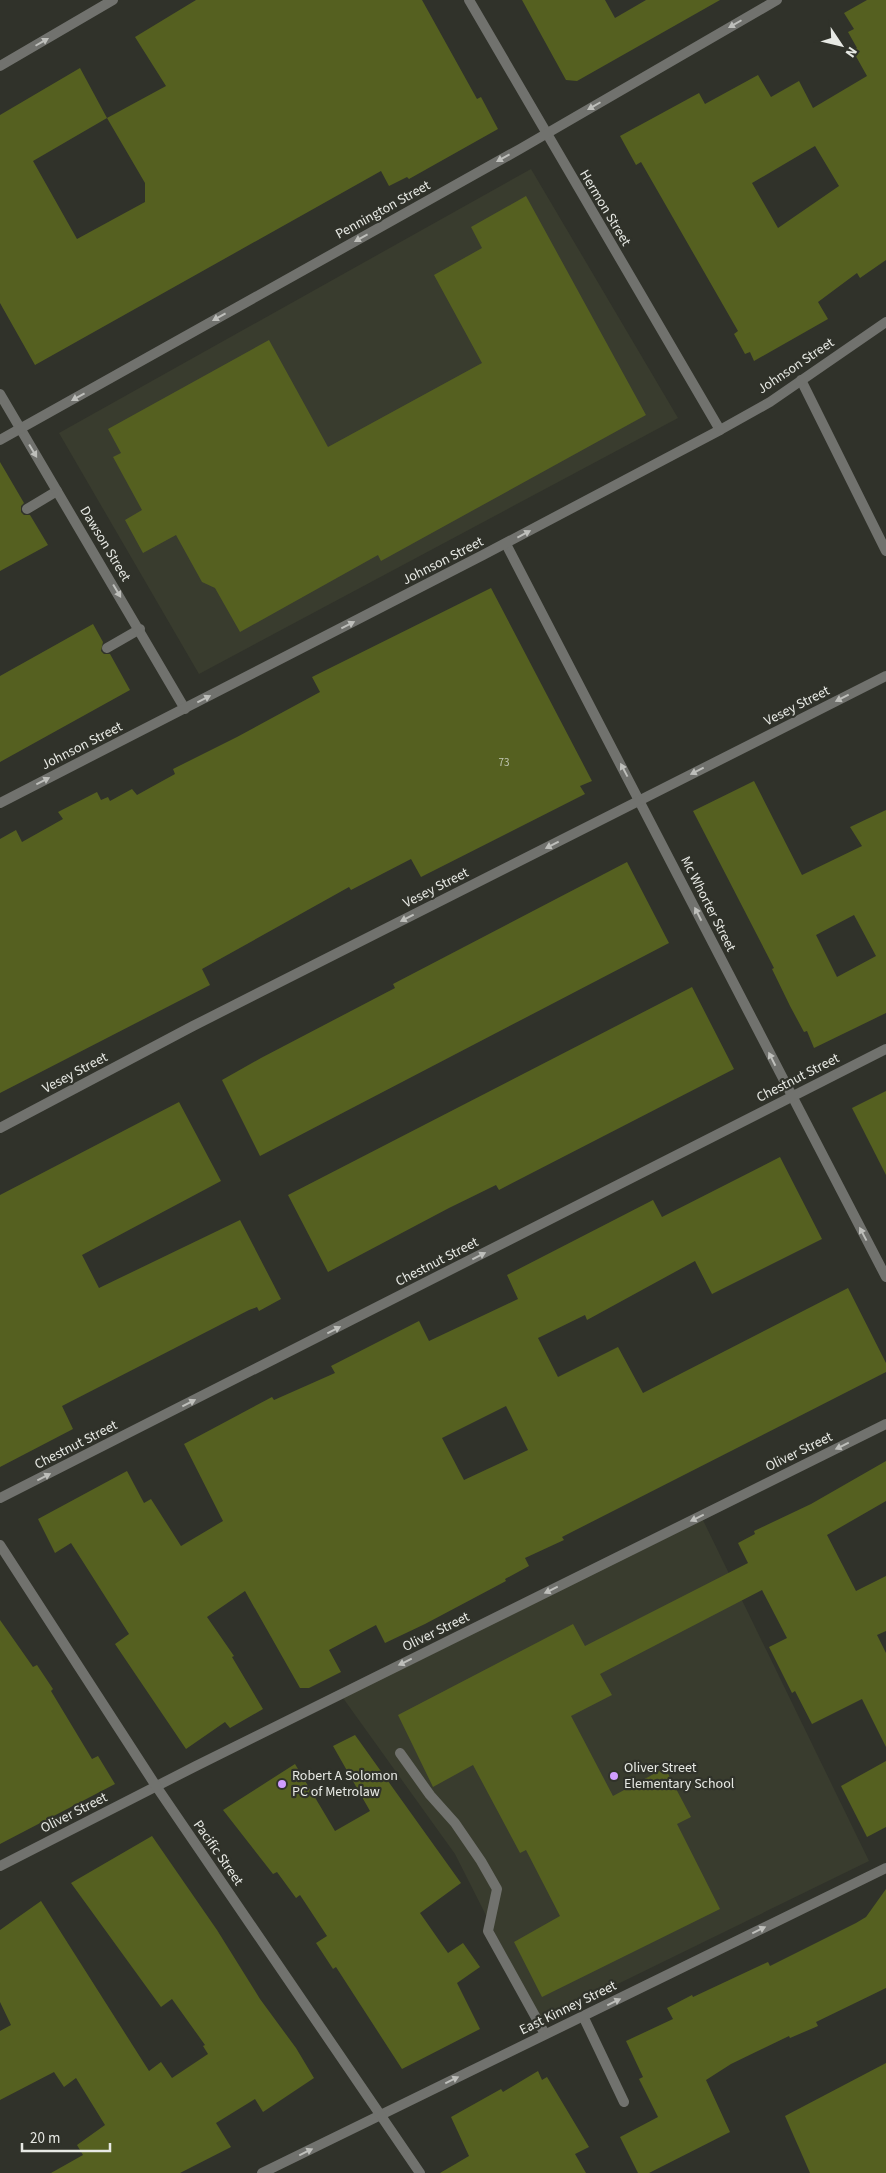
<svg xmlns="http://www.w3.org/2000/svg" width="886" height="2173" viewBox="0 0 886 2173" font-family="'Source Sans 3',sans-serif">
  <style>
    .built { fill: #393c2e }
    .building { fill: #556020; fill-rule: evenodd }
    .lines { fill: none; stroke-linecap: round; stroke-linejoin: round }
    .service { stroke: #71726e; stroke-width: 10 }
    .minor { stroke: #71726e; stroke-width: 10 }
    .tertiary { stroke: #71726e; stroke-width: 10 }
    .oneway { fill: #bebfbb }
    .poi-dot { fill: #d09dff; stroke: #30322a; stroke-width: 2 }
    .labels { text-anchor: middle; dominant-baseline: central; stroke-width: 4.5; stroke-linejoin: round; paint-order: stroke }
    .number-label { font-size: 11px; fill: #c2c7b3 }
    .street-label { font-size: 14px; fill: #e7e9e4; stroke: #30322a }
    .poi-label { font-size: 14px; fill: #e7e9e4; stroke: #30322a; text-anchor: start }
  </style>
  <rect width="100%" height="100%" fill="#30322a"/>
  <g class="built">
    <path d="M 531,169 L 678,418 L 199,674 L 59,433 Z"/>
    <path d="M 700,1514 L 869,1861 L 540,2022 L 455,1854 L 343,1698 Z"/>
  </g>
  <g class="building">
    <path d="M 196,0 L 422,0 L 477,99 L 481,97 L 498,129 L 409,179 L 407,177 L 389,186 L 381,171 L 35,365 L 0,303 L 0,115 L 80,68 L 107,118 L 166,86 L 135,37 ZM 107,118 L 145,183 L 145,202 L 77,239 L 33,161 Z"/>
    <path d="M 522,0 L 605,0 L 615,18 L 646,0 L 720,0 L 577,81 L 566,80 Z"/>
    <path d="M 867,0 L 886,0 L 886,260 L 860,278 L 857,273 L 818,302 L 828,319 L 754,361 L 750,352 L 745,354 L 734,334 L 738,331 L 641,162 L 636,165 L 620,136 L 699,93 L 705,104 L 758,75 L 771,97 L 799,81 L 813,108 L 867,76 L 853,51 L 857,48 L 848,32 L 854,29 L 844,13 ZM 815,146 L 839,186 L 778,228 L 752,183 Z"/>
    <path d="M 526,196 L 646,415 L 381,561 L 378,555 L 240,632 L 215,588 L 202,582 L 176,535 L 143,553 L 125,520 L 142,510 L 113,457 L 121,453 L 108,429 L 269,340 L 328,447 L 482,363 L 434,275 L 482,248 L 471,227 Z"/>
    <path d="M 0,462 L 24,503 L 21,506 L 21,512 L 24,515 L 30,515 L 48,545 L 0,571 Z"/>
    <path d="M 491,588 L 592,781 L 580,786 L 585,794 L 421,877 L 411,859 L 351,890 L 349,887 L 202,969 L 210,985 L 0,1093 L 0,839 L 16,830 L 22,842 L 63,819 L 58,812 L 97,792 L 101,800 L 108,797 L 110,801 L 132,789 L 137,795 L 175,774 L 173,769 L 237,737 L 320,692 L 312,677 Z"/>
    <path d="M 93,624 L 103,642 L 101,651 L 104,654 L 110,654 L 130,690 L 0,762 L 0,676 Z"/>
    <path d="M 754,781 L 802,875 L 862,846 L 850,827 L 886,810 L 886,1013 L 814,1048 L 807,1031 L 804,1032 L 790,1006 L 772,969 L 774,968 L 693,811 ZM 854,915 L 876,956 L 837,977 L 816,935 Z"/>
    <path d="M 627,862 L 669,943 L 260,1156 L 222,1080 L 261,1058 L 395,988 L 393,984 Z"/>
    <path d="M 692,987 L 734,1069 L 499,1190 L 496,1185 L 449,1208 L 328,1272 L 288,1195 Z"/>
    <path d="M 886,1091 L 886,1175 L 852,1108 Z"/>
    <path d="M 179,1102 L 221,1181 L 82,1255 L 99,1288 L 240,1220 L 281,1299 L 259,1311 L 257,1307 L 249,1310 L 62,1406 L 73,1429 L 0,1467 L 0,1195 Z"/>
    <path d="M 780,1157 L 822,1239 L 712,1294 L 695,1261 L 587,1320 L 585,1315 L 538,1338 L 558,1377 L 618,1347 L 643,1393 L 848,1288 L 886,1363 L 886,1372 L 562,1537 L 564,1540 L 525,1558 L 529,1566 L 505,1579 L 506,1581 L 425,1624 L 385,1643 L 376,1625 L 329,1650 L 341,1672 L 309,1688 L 300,1688 L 245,1591 L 207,1617 L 234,1656 L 232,1657 L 263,1709 L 230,1728 L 225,1722 L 186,1749 L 115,1644 L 129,1634 L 71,1543 L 55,1553 L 38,1519 L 127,1471 L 144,1503 L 151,1499 L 181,1546 L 223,1521 L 184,1444 L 272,1397 L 274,1400 L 335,1373 L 331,1366 L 419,1321 L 429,1341 L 518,1299 L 507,1275 L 653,1200 L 662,1217 ZM 506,1406 L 528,1450 L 464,1480 L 442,1438 Z"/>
    <path d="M 886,1461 L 886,1501 L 827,1535 L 856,1591 L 886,1576 L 886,1631 L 877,1635 L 886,1653 L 886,1747 L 862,1699 L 812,1724 L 795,1691 L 792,1693 L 769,1647 L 787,1638 L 762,1590 L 600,1674 L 612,1695 L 571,1716 L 613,1796 L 665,1768 L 691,1817 L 677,1824 L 720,1909 L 542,1997 L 514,1942 L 560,1916 L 526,1850 L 520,1853 L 473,1765 L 433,1787 L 398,1715 L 573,1624 L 585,1646 L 748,1563 L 738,1543 L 755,1534 L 754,1531 L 811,1504 Z"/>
    <path d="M 0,1620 L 33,1667 L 37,1665 L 53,1689 L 51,1691 L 92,1759 L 98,1756 L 115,1784 L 0,1844 Z"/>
    <path d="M 355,1735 L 461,1883 L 420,1913 L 448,1953 L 463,1943 L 480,1967 L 457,1983 L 480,2029 L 402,2069 L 336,1967 L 333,1969 L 316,1943 L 327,1936 L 300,1895 L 296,1898 L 277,1872 L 273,1874 L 223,1810 L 295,1764 L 335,1831 L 370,1811 L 333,1746 Z"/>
    <path d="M 886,1761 L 886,1827 L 867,1837 L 841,1786 Z"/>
    <path d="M 152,1836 L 217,1930 L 260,1999 L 296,2048 L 314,2078 L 263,2112 L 255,2099 L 216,2123 L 231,2147 L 180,2173 L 51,2173 L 83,2155 L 77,2145 L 105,2125 L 76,2078 L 64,2087 L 54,2072 L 0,2100 L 0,2031 L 11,2025 L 0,2002 L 0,1930 L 41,1901 L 149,2071 L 161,2062 L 172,2078 L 208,2054 L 203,2046 L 205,2045 L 172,1999 L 161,2007 L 71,1883 Z"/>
    <path d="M 886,1889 L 886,1988 L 816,2022 L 818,2026 L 790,2038 L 789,2036 L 731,2064 L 706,2080 L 730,2132 L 649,2173 L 638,2173 L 620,2137 L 658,2117 L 639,2079 L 643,2077 L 626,2041 L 673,2019 L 667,2008 L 692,1995 L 693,1997 L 768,1962 L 770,1966 L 856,1923 L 866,1917 Z"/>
    <path d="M 886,2063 L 886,2173 L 810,2173 L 785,2116 Z"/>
    <path d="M 538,2071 L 542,2080 L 547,2077 L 589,2147 L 575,2154 L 586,2173 L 440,2173 L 469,2156 L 451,2117 L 501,2089 L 503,2092 Z"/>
  </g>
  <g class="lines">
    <g class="service">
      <path d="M 27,509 L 57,491"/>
      <path d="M 107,648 L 140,629"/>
      <path d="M 400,1753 L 430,1795 L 455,1823 L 481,1861 L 497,1889 L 488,1931 L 545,2034"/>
      <path d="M 583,2016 L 624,2102"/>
    </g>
    <g class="minor">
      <path d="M 469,0 L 720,430"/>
      <path d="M 0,66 L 113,0"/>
      <path d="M 801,380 L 886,551"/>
      <path d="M 0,394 L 185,709"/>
      <path d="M 0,440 L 520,149 L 777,0"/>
      <path d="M 506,544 L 886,1277"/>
      <path d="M 0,803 L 483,555 L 720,430 L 770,402 L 886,322"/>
      <path d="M 0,1128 L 193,1026 L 886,676"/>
      <path d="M 0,1866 L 196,1766 L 886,1424"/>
      <path d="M 262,2173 L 886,1868"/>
    </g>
    <g class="tertiary">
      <path d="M 0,1498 L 886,1049"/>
      <path d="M 0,1545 L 156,1786 L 420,2173"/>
    </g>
  </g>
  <defs><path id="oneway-solid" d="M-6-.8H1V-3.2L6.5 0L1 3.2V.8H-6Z" transform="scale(1.25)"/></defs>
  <g class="oneway">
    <use href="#oneway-solid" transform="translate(735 24) rotate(150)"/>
    <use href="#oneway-solid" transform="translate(42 42) rotate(-30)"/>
    <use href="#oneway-solid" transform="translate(594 106) rotate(150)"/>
    <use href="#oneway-solid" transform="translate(503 158) rotate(151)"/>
    <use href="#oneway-solid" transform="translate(361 238) rotate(151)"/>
    <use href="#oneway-solid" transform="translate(219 317) rotate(151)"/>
    <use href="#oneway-solid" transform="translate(78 397) rotate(151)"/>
    <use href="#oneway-solid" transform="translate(33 451) rotate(59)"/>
    <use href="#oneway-solid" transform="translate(524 534) rotate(-28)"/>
    <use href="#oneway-solid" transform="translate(117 591) rotate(59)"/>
    <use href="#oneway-solid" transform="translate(348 625) rotate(-27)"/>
    <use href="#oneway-solid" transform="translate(842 698) rotate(153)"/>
    <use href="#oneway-solid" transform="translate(204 699) rotate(-27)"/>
    <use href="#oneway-solid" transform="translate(624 770) rotate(-118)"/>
    <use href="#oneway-solid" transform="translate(697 771) rotate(153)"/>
    <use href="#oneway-solid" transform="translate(43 781) rotate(-27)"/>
    <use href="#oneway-solid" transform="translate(552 845) rotate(153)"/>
    <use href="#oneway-solid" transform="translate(698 914) rotate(-117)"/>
    <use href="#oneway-solid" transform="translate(407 918) rotate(153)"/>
    <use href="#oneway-solid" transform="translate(772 1059) rotate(-117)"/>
    <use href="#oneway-solid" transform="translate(863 1234) rotate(-118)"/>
    <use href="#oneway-solid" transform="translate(479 1256) rotate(-27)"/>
    <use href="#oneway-solid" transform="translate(334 1330) rotate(-27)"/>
    <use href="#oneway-solid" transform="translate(189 1403) rotate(-27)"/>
    <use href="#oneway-solid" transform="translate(842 1446) rotate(154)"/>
    <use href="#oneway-solid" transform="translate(44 1477) rotate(-27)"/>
    <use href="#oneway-solid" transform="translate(697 1518) rotate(154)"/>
    <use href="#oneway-solid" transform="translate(551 1590) rotate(154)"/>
    <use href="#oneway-solid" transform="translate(405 1662) rotate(154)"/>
    <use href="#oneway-solid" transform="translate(759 1930) rotate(-26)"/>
    <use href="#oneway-solid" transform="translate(614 2002) rotate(-26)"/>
    <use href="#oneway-solid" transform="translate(452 2080) rotate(-26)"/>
    <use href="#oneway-solid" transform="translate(306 2152) rotate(-26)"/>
  </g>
  <g class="poi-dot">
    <circle cx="614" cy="1776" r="5"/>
    <circle cx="282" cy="1784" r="5"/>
  </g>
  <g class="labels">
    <g class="number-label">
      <text x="504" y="762">73</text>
    </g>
    <g class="street-label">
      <text transform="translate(605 208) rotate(59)">Hermon Street</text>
      <text transform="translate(383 210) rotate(-29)">Pennington Street</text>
      <text transform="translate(796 366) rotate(-34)">Johnson Street</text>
      <text transform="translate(105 544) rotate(59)">Dawson Street</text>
      <text transform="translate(443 561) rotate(-27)">Johnson Street</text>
      <text transform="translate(797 706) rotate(-27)">Vesey Street</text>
      <text transform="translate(82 746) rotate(-27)">Johnson Street</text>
      <text transform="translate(436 888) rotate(-27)">Vesey Street</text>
      <text transform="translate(708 904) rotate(63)">Mc Whorter Street</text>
      <text transform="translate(75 1073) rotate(-28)">Vesey Street</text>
      <text transform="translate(798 1078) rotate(-27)">Chestnut Street</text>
      <text transform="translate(437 1262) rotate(-27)">Chestnut Street</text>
      <text transform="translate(76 1445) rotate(-27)">Chestnut Street</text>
      <text transform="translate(799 1452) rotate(-26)">Oliver Street</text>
      <text transform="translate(436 1632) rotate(-26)">Oliver Street</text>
      <text transform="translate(74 1813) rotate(-27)">Oliver Street</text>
      <text transform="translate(218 1853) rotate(55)">Pacific Street</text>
      <text transform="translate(568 2008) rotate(-26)">East Kinney Street</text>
    </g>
    <g class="poi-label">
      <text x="624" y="1768">Oliver Street<tspan x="624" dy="16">Elementary School</tspan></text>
      <text x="292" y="1776">Robert A Solomon<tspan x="292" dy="16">PC of Metrolaw</tspan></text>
    </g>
  </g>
  <g transform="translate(841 45) rotate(125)" stroke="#30322a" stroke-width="4" paint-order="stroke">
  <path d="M0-4L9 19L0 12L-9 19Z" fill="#e7e9e4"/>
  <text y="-8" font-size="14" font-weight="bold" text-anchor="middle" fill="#e7e9e4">N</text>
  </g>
  <path d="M22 2143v8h88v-8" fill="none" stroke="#e7e9e4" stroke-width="2.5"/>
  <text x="30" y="2143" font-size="15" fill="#e7e9e4" stroke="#30322a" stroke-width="4" paint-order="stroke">20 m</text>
</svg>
